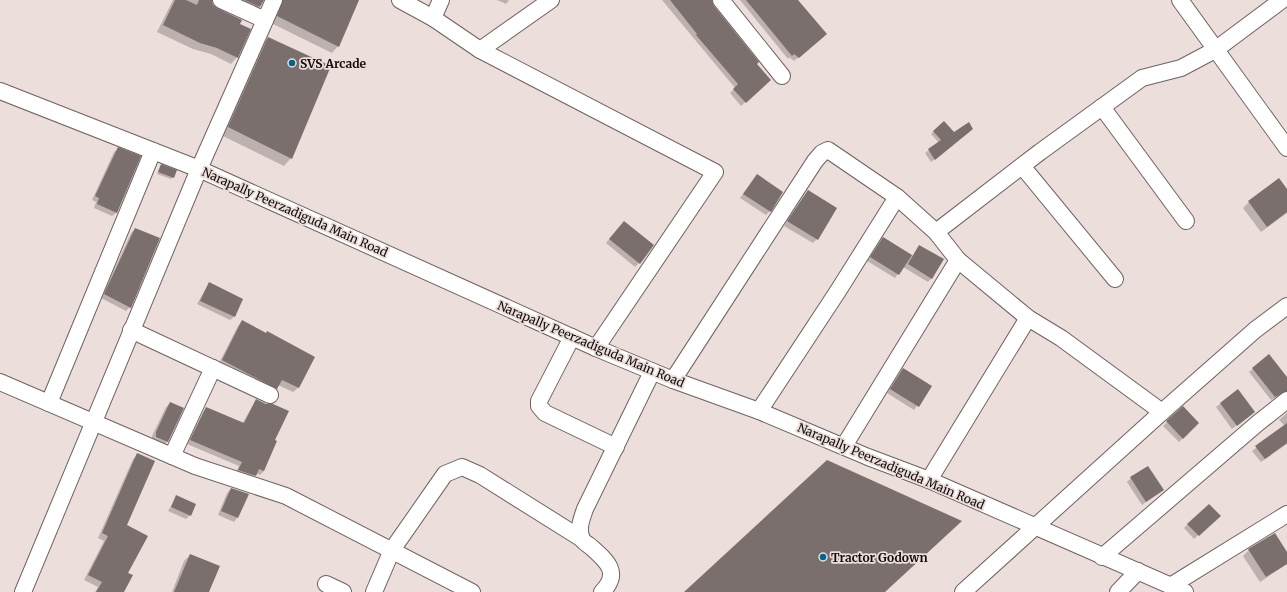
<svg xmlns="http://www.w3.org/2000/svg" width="1287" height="592" viewBox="0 0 1287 592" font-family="Merriweather,serif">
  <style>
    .shadow { fill: #0003 }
    .building { fill: #7b6f6d }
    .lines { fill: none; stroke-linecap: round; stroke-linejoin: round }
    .minor-casing { stroke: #6e6260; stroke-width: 18 }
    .minor { stroke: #fff; stroke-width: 16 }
    .poi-dot { fill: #006593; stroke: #ebdedb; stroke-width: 1.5 }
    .labels { text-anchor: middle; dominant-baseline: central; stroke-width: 3.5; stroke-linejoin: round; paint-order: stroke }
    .poi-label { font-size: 12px; font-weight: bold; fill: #110c0c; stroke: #ebdedb; text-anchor: start }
    .street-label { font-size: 12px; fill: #110c0c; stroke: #ebdedb }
  </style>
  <rect width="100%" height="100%" fill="#ebdedb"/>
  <g class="shadow">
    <path d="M 173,0 L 211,0 L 213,7 L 239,25 L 237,57 L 231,64 L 211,54 L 193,49 L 157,32 Z"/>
    <path d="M 224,0 L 263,0 L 253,13 Z"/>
    <path d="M 274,0 L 358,0 L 338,46 L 332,53 L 271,23 Z"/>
    <path d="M 497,0 L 509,0 L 506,4 Z"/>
    <path d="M 662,0 L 711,0 L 713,6 L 755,64 L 770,80 L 741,106 L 730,93 L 735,88 Z"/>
    <path d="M 740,0 L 798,0 L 822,38 L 794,61 L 789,57 L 788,59 Z"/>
    <path d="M 268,38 L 291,158 L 284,166 L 221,135 L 260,46 Z"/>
    <path d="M 934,131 L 954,133 L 969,132 L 931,162 L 925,153 L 939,143 L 931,134 Z"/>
    <path d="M 118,149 L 139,157 L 116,213 L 112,216 L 94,208 L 96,202 L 92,200 L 114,152 Z"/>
    <path d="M 161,165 L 173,177 L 171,179 L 157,174 Z"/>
    <path d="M 757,175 L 770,211 L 766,215 L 740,198 Z"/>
    <path d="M 808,191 L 817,239 L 813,243 L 784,226 Z"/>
    <path d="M 1287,191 L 1287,213 L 1261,232 L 1243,208 L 1249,202 Z"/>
    <path d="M 620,226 L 639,263 L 635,267 L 606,243 Z"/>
    <path d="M 135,229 L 130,307 L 126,311 L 101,298 L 131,233 Z"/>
    <path d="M 884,238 L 912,256 L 919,247 L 932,278 L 928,282 L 903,267 L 895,278 L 867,261 Z"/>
    <path d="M 209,283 L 234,317 L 230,320 L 197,304 Z"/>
    <path d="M 242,321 L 314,357 L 298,388 L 293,392 L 278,385 L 272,393 L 218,365 L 238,326 Z"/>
    <path d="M 1269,356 L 1287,379 L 1287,396 L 1281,394 L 1271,400 L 1249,372 Z"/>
    <path d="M 903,369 L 931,386 L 914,410 L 887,393 Z"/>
    <path d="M 1238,390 L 1254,412 L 1232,429 L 1216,407 Z"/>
    <path d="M 256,400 L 273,441 L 264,471 L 260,475 L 256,473 L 251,479 L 235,474 L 239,466 L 187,444 L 203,412 L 206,408 L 242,424 Z"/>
    <path d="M 170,403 L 182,409 L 167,442 L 163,446 L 152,441 L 152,436 L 166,407 Z"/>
    <path d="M 1183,407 L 1198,423 L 1179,442 L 1163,426 Z"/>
    <path d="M 1287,413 L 1287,444 L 1261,462 L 1252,451 L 1285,426 L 1279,420 Z"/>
    <path d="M 137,455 L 125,525 L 127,573 L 123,592 L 95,592 L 98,587 L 84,580 L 104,541 L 98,538 L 133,459 Z"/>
    <path d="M 1131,478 L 1162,490 L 1142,505 L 1127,482 Z"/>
    <path d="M 231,489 L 247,494 L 237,518 L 234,522 L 218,515 L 227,493 Z"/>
    <path d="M 177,496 L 190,515 L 186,519 L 168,511 Z"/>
    <path d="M 1209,505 L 1219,516 L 1194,539 L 1184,528 Z"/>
    <path d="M 1249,550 L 1287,554 L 1287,564 L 1260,582 L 1243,556 Z"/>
    <path d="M 190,555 L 208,592 L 172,592 L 184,561 Z"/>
  </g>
  <g class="building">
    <path d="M 175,0 L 186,0 L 197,5 L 199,0 L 212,0 L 213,5 L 217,8 L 242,20 L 240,24 L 251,29 L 238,58 L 217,48 L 200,43 L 163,25 Z"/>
    <path d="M 244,0 L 264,0 L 260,7 Z"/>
    <path d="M 283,0 L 359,0 L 339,47 L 277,16 Z"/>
    <path d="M 670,0 L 712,0 L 714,6 L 759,62 L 757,64 L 771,80 L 746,103 L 733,89 L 738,84 L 696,35 L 697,34 Z"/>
    <path d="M 746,0 L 798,0 L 827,34 L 799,58 L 794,54 L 792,56 Z"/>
    <path d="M 268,37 L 331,66 L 292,159 L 228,127 Z"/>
    <path d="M 944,121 L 954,132 L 969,122 L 973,129 L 935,160 L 928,149 L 941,140 L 933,131 Z"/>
    <path d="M 118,147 L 141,156 L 117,213 L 97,204 L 99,198 L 95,196 Z"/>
    <path d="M 161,164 L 177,170 L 174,178 L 158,172 Z"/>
    <path d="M 757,174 L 783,192 L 771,212 L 743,194 Z"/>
    <path d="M 1279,178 L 1287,189 L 1287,212 L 1267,227 L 1248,201 Z"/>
    <path d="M 808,190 L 837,208 L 818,240 L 787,221 Z"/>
    <path d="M 624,221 L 654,245 L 640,264 L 609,239 Z"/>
    <path d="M 135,228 L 160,238 L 131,308 L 104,294 Z"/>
    <path d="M 883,237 L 912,255 L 899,275 L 870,257 Z"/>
    <path d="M 919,245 L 944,259 L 932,279 L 908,264 Z"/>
    <path d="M 209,282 L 243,299 L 235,317 L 200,301 Z"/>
    <path d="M 242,320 L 266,333 L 267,331 L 315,357 L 299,388 L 282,380 L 277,389 L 222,360 Z"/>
    <path d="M 1269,354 L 1287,377 L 1287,391 L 1275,397 L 1252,368 Z"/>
    <path d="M 903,368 L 932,386 L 919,407 L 890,389 Z"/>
    <path d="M 1238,389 L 1255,412 L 1237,426 L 1220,403 Z"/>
    <path d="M 256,399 L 266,404 L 273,404 L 289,411 L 275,440 L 277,441 L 264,471 L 259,469 L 256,476 L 238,470 L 242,462 L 190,440 L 206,407 L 244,423 Z"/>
    <path d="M 170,402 L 184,408 L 168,442 L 156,437 L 156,432 Z"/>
    <path d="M 1183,406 L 1199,423 L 1183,439 L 1166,421 Z"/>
    <path d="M 1287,423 L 1287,443 L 1265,459 L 1255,446 Z"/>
    <path d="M 137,453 L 155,461 L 127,525 L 148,536 L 128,573 L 133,575 L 124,592 L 96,592 L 102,582 L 88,575 L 108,536 L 102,533 Z"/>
    <path d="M 827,460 L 962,521 L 885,592 L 684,592 Z"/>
    <path d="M 1148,466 L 1164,490 L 1146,502 L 1130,477 Z"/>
    <path d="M 231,488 L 249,494 L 238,518 L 221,511 Z"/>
    <path d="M 176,495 L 196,504 L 191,516 L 171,507 Z"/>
    <path d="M 1209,504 L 1221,516 L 1199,536 L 1187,524 Z"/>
    <path d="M 1275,533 L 1287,552 L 1287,564 L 1266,577 L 1248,549 Z"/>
    <path d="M 190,554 L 220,566 L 209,592 L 174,592 Z"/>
  </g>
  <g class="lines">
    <defs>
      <g id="minor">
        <path d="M 221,0 L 265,20"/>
        <path d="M 400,0 L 433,18 L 480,50 L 551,0"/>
        <path d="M 721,0 L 782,76"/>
        <path d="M 1180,0 L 1287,148"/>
        <path d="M 433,18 L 441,0"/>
        <path d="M 480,50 L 715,172 L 596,348"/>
        <path d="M 0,91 L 199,169 L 596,348 L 673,380 L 759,411 L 868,457 L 929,480 L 1185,592"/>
        <path d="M 1102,107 L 1186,221"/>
        <path d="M 1022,166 L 1115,279"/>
        <path d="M 936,232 L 1040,152 L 1142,78 L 1181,68 L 1215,50 L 1282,0"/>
        <path d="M 131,330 L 270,395"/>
        <path d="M 572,337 L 539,401 L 539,406 L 545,413 L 616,447"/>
        <path d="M 673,380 L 815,161 L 822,153 L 828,150 L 897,197 L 936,232 L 958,260 L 1028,318 L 1061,338 L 1162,412"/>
        <path d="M 0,382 L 195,466 L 286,496 L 472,592"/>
        <path d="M 49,403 L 153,151"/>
        <path d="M 759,411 L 838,291 L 897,197"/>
        <path d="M 844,446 L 958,260"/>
        <path d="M 172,456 L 213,368"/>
        <path d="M 929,480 L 1028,318"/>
        <path d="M 1102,557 L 1258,423 L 1287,400"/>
        <path d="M 326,584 L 343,592"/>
        <path d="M 1172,585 L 1287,514"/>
        <path d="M 23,592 L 199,169 L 274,0"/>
        <path d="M 374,592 L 392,550 L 445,474 L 462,467 L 480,475 L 582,539"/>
        <path d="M 602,592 C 621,573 607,561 591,547 C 589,545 583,542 582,539 C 577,529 582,518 585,509 L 652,372"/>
        <path d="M 963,592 L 1162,412 L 1255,330 L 1287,306"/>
        <path d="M 1118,592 L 1138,571"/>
      </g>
    </defs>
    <use href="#minor" class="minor-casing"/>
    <use href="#minor" class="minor"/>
  </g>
  <g class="poi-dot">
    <circle cx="292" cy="63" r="4"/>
    <circle cx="823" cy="557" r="4"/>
  </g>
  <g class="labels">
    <g class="poi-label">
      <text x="300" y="63">SVS Arcade</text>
      <text x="831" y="557">Tractor Godown</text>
    </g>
    <g class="street-label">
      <text transform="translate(295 212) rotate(24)">Narapally Peerzadiguda Main Road</text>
      <text transform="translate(591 344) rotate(23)">Narapally Peerzadiguda Main Road</text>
      <text transform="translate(891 466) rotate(23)">Narapally Peerzadiguda Main Road</text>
    </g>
  </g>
</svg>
